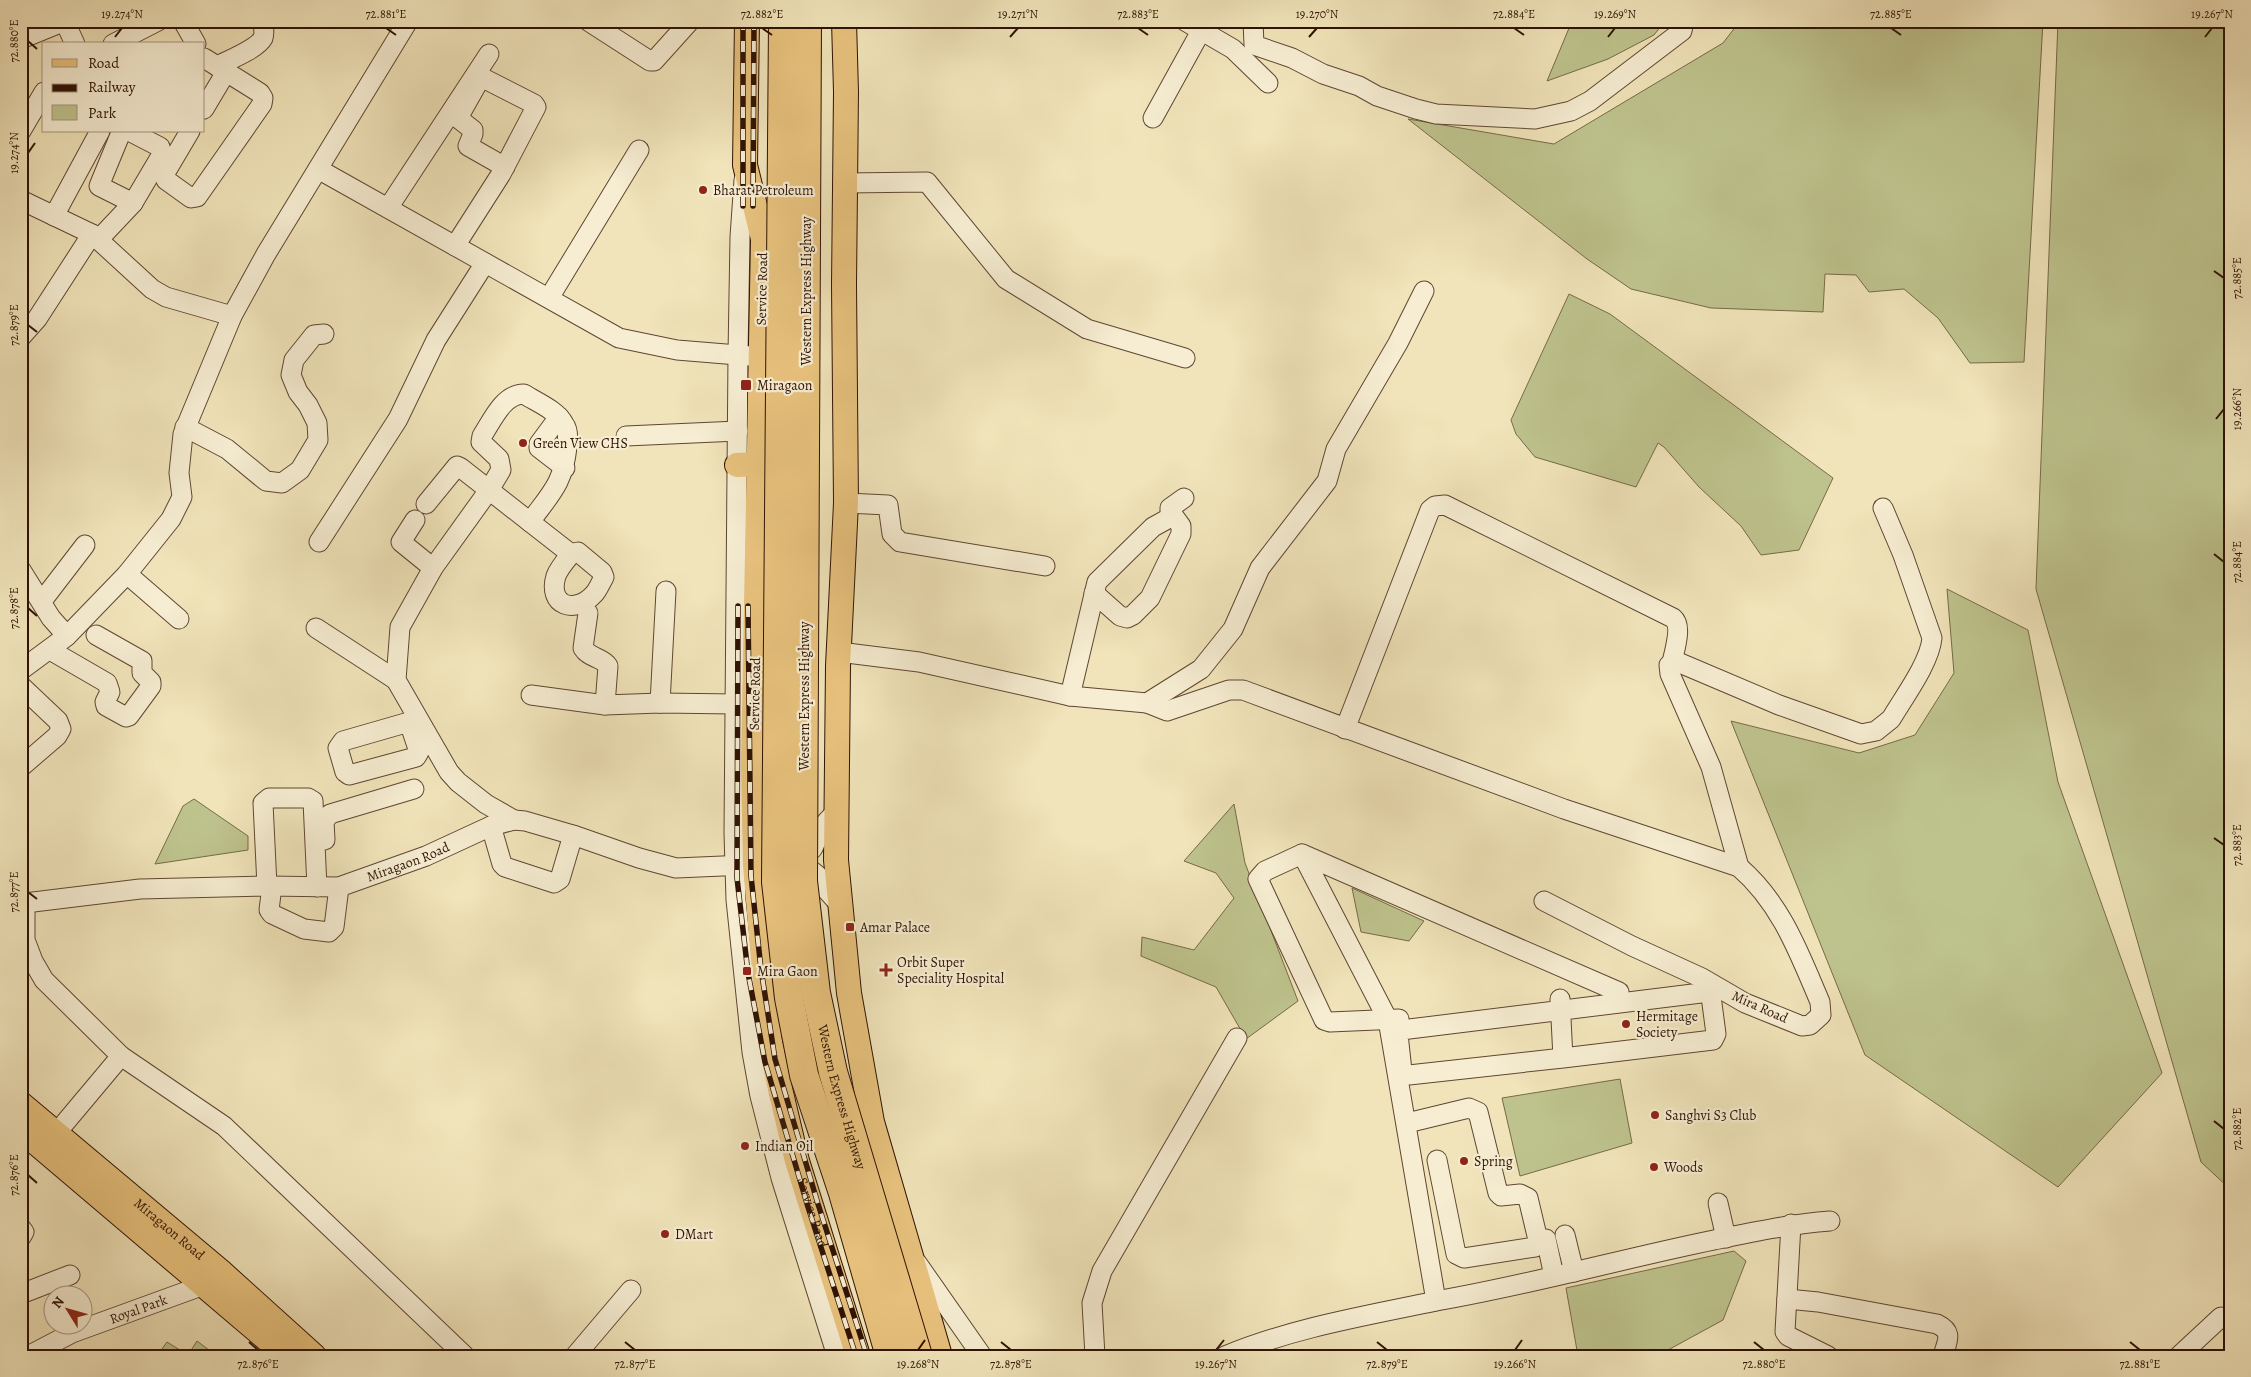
<svg xmlns="http://www.w3.org/2000/svg" width="2251" height="1377" viewBox="0 0 2251 1377" font-family="Alegreya,serif">
  <style>
    .green { fill: #bec38d; stroke: #766a48 }
    .lines { fill: none; stroke-linecap: round; stroke-linejoin: round }
    .minor-casing { stroke: #5f4632; stroke-width: 21 }
    .major-casing { stroke: #2e1204; stroke-width: 26 }
    .minor { stroke: #f6edd2; stroke-width: 19 }
    .major { stroke: #e8c27d; stroke-width: 24 }
    .rail-casing { stroke: #2e1204; stroke-width: 5.5 }
    .rail { stroke: #f6edd2; stroke-width: 4; stroke-dasharray: 11; stroke-linecap: butt }
    .highway-bridge-casing { stroke: #2e1204; stroke-width: 30; stroke-linecap: butt }
    .highway-bridge { stroke: #e8c27d; stroke-width: 28 }
    .ticks { fill: none; stroke: #2e1204; stroke-width: 2 }
    .poi-dot { fill: #8f2418; stroke: #f6edd2; stroke-width: 2 }
    .labels { text-anchor: middle; dominant-baseline: central; stroke-width: 4.5; stroke-linejoin: round; paint-order: stroke }
    .poi-label { font-size: 14px; fill: #2e1204; stroke: #f6edd2; text-anchor: start }
    .street-label { font-size: 14px; fill: #2e1204; stroke: #f6edd2 }
    .neatline { fill: none; stroke: #2e1204; stroke-width: 2 }
    .ticks-label { font-size: 12px; text-anchor: middle; fill: #2e1204 }
  </style>
  <rect width="100%" height="100%" fill="#f1e4ba"/>
  <filter id="stains"><feTurbulence type="fractalNoise" baseFrequency=".004" numOctaves="4"/><feColorMatrix values="0 0 0 0 .2 0 0 0 0 .09 0 0 0 0 .02 0 0 0 .5 -.17"/></filter>
  <radialGradient id="worn" r=".72"><stop offset=".6" stop-color="#630" stop-opacity="0"/><stop offset="1" stop-color="#630" stop-opacity=".3"/></radialGradient>
  <g class="green">
    <path d="M 1572,21 L 1665,21 L 1654,35 L 1608,59 L 1547,81 Z"/>
    <path d="M 1740,21 L 2043,21 L 2024,362 L 1970,363 L 1938,318 L 1904,289 L 1869,292 L 1856,275 L 1825,274 L 1823,312 L 1711,308 L 1631,289 L 1587,259 L 1408,119 L 1554,144 L 1723,43 Z"/>
    <path d="M 2058,21 L 2230,21 L 2230,1189 L 2201,1162 L 2036,589 Z"/>
    <path d="M 1569,294 L 1610,314 L 1833,478 L 1799,550 L 1761,555 L 1741,526 L 1699,487 L 1664,447 L 1658,443 L 1636,487 L 1535,457 L 1516,434 L 1511,420 Z"/>
    <path d="M 1947,589 L 2028,630 L 2058,782 L 2162,1073 L 2058,1187 L 1865,1055 L 1731,721 L 1859,753 L 1915,735 L 1954,673 Z"/>
    <path d="M 194,799 L 248,836 L 248,850 L 155,864 L 183,806 Z"/>
    <path d="M 1234,804 L 1245,863 L 1298,1001 L 1246,1039 L 1216,987 L 1141,956 L 1142,937 L 1194,950 L 1234,898 L 1216,873 L 1184,861 Z"/>
    <path d="M 1352,888 L 1424,921 L 1409,941 L 1361,932 Z"/>
    <path d="M 1620,1079 L 1632,1143 L 1520,1176 L 1502,1098 Z"/>
    <path d="M 1734,1251 L 1746,1261 L 1723,1320 L 1657,1356 L 1578,1356 L 1566,1288 Z"/>
    <path d="M 197,1341 L 217,1356 L 157,1356 L 167,1342 L 188,1355 Z"/>
  </g>
  <g class="lines">
    <defs>
      <g id="minor">
        <path d="M 183,21 L 196,44"/>
        <path d="M 588,21 L 650,61 L 654,61 L 690,21"/>
        <path d="M 1185,21 L 1233,49 L 1268,83"/>
        <path d="M 1253,21 L 1254,45 L 1292,58 L 1323,74 L 1359,86 L 1377,96 L 1416,109 L 1436,114 L 1535,119 L 1571,111 L 1590,101 L 1682,31 L 1684,21"/>
        <path d="M 65,22 L 75,44"/>
        <path d="M 21,39 L 65,21"/>
        <path d="M 113,44 L 158,21"/>
        <path d="M 217,66 C 229,60 257,49 263,38 C 265,33 263,26 263,21"/>
        <path d="M 204,109 L 226,72"/>
        <path d="M 1153,118 L 1201,31"/>
        <path d="M 21,131 L 44,92"/>
        <path d="M 126,131 L 120,135 L 99,186 L 133,203"/>
        <path d="M 190,131 L 164,175 L 166,180 L 191,198 L 197,197 L 262,104 L 263,98 L 260,93 L 204,58"/>
        <path d="M 318,169 L 619,338 L 677,350 L 750,356"/>
        <path d="M 744,180 L 740,237 L 738,355 L 734,833 L 736,900 L 752,1052 L 760,1096 L 781,1178 L 837,1356"/>
        <path d="M 846,183 L 927,182 L 1006,279 L 1087,329 L 1185,358"/>
        <path d="M 21,200 L 92,234 L 152,289 L 166,297 L 232,316"/>
        <path d="M 388,208 L 489,54"/>
        <path d="M 54,216 L 100,131"/>
        <path d="M 99,239 L 133,203 L 162,154 L 160,147 L 129,131"/>
        <path d="M 455,246 L 501,174 L 536,107 L 534,104 L 481,77 L 459,116 L 459,119 L 473,130 L 473,134 L 468,146 L 505,167"/>
        <path d="M 549,298 L 639,150"/>
        <path d="M 21,337 L 37,319 L 92,234"/>
        <path d="M 559,417 L 539,444 L 539,448 L 565,468"/>
        <path d="M 185,427 L 227,449 L 266,481 L 282,483 L 300,470 L 318,440 L 317,423 L 308,405 L 298,392 L 291,375 L 294,360 L 314,335 L 324,334"/>
        <path d="M 626,436 L 738,431"/>
        <path d="M 846,503 L 888,505 L 892,534 L 900,542 L 1045,566"/>
        <path d="M 426,504 L 457,466 L 461,468 L 530,522 C 551,493 563,484 567,447 C 568,440 568,429 564,424 C 557,410 536,402 524,394 C 503,394 492,421 482,436 L 481,442 L 499,459 L 501,470 L 489,490 L 433,568 L 400,627 L 396,680 L 449,772 L 458,782 L 486,804 L 514,820"/>
        <path d="M 415,520 L 401,542 L 433,568"/>
        <path d="M 530,522 L 571,554"/>
        <path d="M 319,542 L 398,419 L 436,340 L 485,263"/>
        <path d="M 578,552 L 602,572 L 604,577 C 601,582 598,590 594,594 C 575,615 547,606 556,576 C 559,568 566,560 571,554 Z"/>
        <path d="M 21,570 L 51,618 L 67,636"/>
        <path d="M 127,574 L 179,619"/>
        <path d="M 1094,593 L 1120,616 L 1127,618 L 1133,615 L 1150,598 L 1181,534 L 1181,526 L 1170,511 L 1170,508 L 1184,498"/>
        <path d="M 42,601 L 85,545"/>
        <path d="M 588,613 L 583,648 C 589,658 602,657 608,666 L 605,705"/>
        <path d="M 316,628 L 396,680"/>
        <path d="M 50,650 L 107,683 L 110,692 L 105,702 L 106,706 L 126,717 L 129,716 L 151,686 L 151,682 L 142,673 L 142,661 L 96,635"/>
        <path d="M 839,652 L 919,662 L 1070,696 L 1147,703 L 1201,669 L 1233,629 L 1260,568 L 1327,481 L 1336,449 L 1398,343 L 1424,291"/>
        <path d="M 21,670 L 67,636 L 127,574 L 171,519 L 182,497 L 179,473 L 183,434 L 232,316 L 266,254 L 408,21"/>
        <path d="M 21,686 L 58,721 L 61,729 L 57,736 L 21,767"/>
        <path d="M 531,695 L 605,705 L 660,703 L 736,704"/>
        <path d="M 1070,696 L 1097,582 L 1153,527 L 1173,516"/>
        <path d="M 660,703 L 666,591"/>
        <path d="M 1147,703 L 1167,711 L 1229,690 L 1243,690 L 1564,809 L 1739,867 C 1781,903 1799,953 1820,1002 L 1821,1015 L 1810,1025 L 1802,1026 L 1745,1003 L 1702,978 L 1632,946 L 1544,901"/>
        <path d="M 409,722 L 419,752 L 416,757 L 349,775 L 345,772 L 338,748 L 343,741 L 409,722 L 418,720"/>
        <path d="M 1345,729 L 1430,510 L 1435,506 L 1445,505 L 1673,618 C 1683,626 1674,651 1672,663"/>
        <path d="M 491,826 L 502,864 L 505,867 L 554,883 L 560,879 L 573,835"/>
        <path d="M 325,840 L 324,821 L 330,814 L 414,789"/>
        <path d="M 1302,854 L 1265,871 L 1258,879 L 1324,1020 L 1330,1022 L 1399,1019"/>
        <path d="M 801,855 C 817,851 813,844 820,831 C 824,823 830,818 836,812"/>
        <path d="M 794,867 L 812,871 L 817,875 L 821,884 L 840,905"/>
        <path d="M 1739,867 L 1711,767 L 1670,674 L 1669,665 L 1680,663 L 1779,705 L 1861,734 L 1876,731 L 1891,719 C 1904,697 1930,662 1932,638 L 1903,555 L 1883,508"/>
        <path d="M 267,886 L 263,803 L 269,798 L 308,798 L 313,801 L 317,887"/>
        <path d="M 272,886 L 269,910 L 272,914 L 304,929 L 329,932 L 334,927 L 339,887"/>
        <path id="s1" d="M 21,899 L 25,903 L 140,889 L 267,886 L 339,887 L 426,856 L 491,826 L 514,820 L 525,821 L 573,835 L 639,858 L 676,868 L 746,865"/>
        <path d="M 25,903 L 25,940 L 33,961 L 44,980 L 121,1056 L 224,1126 L 465,1356"/>
        <path d="M 1560,999 L 1563,1058 L 1409,1075 L 1402,1071 L 1398,1034 L 1401,1030 L 1701,993 L 1708,993 L 1711,996 L 1716,1034 L 1713,1040 L 1563,1058"/>
        <path d="M 1407,1123 L 1469,1108 L 1478,1112 L 1498,1193 L 1501,1196 L 1520,1194 L 1528,1198 L 1538,1240 L 1535,1247 L 1464,1258 L 1456,1254 L 1437,1160"/>
        <path d="M 48,1143 L 121,1056"/>
        <path d="M 1718,1203 L 1726,1238"/>
        <path d="M 1791,1224 L 1785,1332 L 1788,1336 L 1828,1356"/>
        <path d="M 21,1228 L 24,1232 L 21,1237"/>
        <path d="M 1565,1235 L 1574,1272"/>
        <path d="M 1546,1239 L 1554,1276"/>
        <path d="M 917,1263 L 982,1356"/>
        <path d="M 21,1294 L 70,1275"/>
        <path d="M 1787,1299 L 1818,1302 L 1937,1324 C 1954,1332 1947,1341 1943,1356"/>
        <path d="M 1436,1301 C 1530,1285 1621,1259 1714,1240 C 1753,1232 1791,1224 1830,1221"/>
        <path id="s2" d="M 28,1356 L 72,1333 L 204,1285 L 212,1278"/>
        <path d="M 575,1356 L 631,1290"/>
        <path d="M 1095,1356 L 1092,1303 L 1102,1271 L 1237,1038"/>
        <path d="M 1225,1356 C 1292,1328 1365,1316 1436,1301 L 1388,1020 L 1302,854 L 1619,992"/>
        <path d="M 2179,1356 L 2221,1317"/>
      </g>
      <g id="major">
        <path id="s3" d="M 747,21 L 745,165 L 763,239 L 753,763 L 755,865 L 770,1041 L 781,1093 L 797,1161 L 858,1356"/>
        <path d="M 844,21 L 846,92 L 844,285 L 846,503 L 838,666 L 836,860 L 849,993 L 872,1122 L 940,1356"/>
        <path d="M 737,465 L 759,464"/>
        <path id="s4" d="M 21,1104 L 220,1271 L 314,1356"/>
        <path d="M 21,1130 L 287,1356"/>
      </g>
    </defs>
    <use href="#minor" class="minor-casing"/>
    <use href="#major" class="major-casing"/>
    <use href="#minor" class="minor"/>
    <use href="#major" class="major"/>
    <defs>
      <g id="rail">
        <path d="M 743,206 L 743,21"/>
        <path d="M 753,206 L 754,21"/>
        <path d="M 738,606 L 737,878 L 748,973 L 765,1062 L 808,1207 L 856,1356"/>
        <path d="M 748,606 L 751,876 L 761,969 L 775,1059 L 818,1204 L 867,1356"/>
      </g>
    </defs>
    <use href="#rail" class="rail-casing"/>
    <use href="#rail" class="rail"/>
    <defs>
      <g id="highway-bridge">
        <path d="M 783,21 L 776,882 L 789,998 L 804,1075 L 843,1193 L 890,1356"/>
        <path id="s5" d="M 807,21 L 803,881 L 816,993 L 833,1072 L 918,1356"/>
      </g>
    </defs>
    <use href="#highway-bridge" class="highway-bridge-casing"/>
    <use href="#highway-bridge" class="highway-bridge"/>
  </g>
  <path class="ticks" d="M 386,28 L 396,35M 762,28 L 772,35M 1138,28 L 1148,35M 1514,28 L 1524,35M 1891,28 L 1901,35M 115,37 L 122,28M 1010,37 L 1018,28M 1309,37 L 1317,28M 1608,37 L 1615,28M 2205,37 L 2212,28M 28,41 L 37,49M 28,153 L 35,143M 2214,271 L 2224,278M 28,325 L 37,332M 2216,419 L 2224,409M 2214,554 L 2224,562M 28,608 L 37,616M 2214,838 L 2224,845M 28,892 L 37,899M 2214,1121 L 2224,1129M 28,1175 L 37,1183M 249,1342 L 258,1350M 625,1342 L 635,1350M 1001,1342 L 1011,1350M 1377,1342 L 1387,1350M 1754,1342 L 1764,1350M 2130,1342 L 2140,1350M 918,1350 L 925,1340M 1216,1350 L 1224,1340M 1515,1350 L 1522,1340"/>
  <g class="poi-dot">
    <circle cx="703" cy="190" r="5"/>
    <rect x="740" y="379" width="12" height="12" rx="2.5"/>
    <circle cx="523" cy="443" r="5"/>
    <rect x="845" y="922" width="10" height="10" rx="2.5"/>
    <path d="M883.5 962.5h5v5h5v5h-5v5h-5v-5h-5v-5h5z"/>
    <rect x="742" y="966" width="10" height="10" rx="2.5"/>
    <circle cx="1626" cy="1024" r="5"/>
    <circle cx="1655" cy="1115" r="5"/>
    <circle cx="745" cy="1146" r="5"/>
    <circle cx="1464" cy="1161" r="5"/>
    <circle cx="1654" cy="1167" r="5"/>
    <circle cx="665" cy="1234" r="5"/>
  </g>
  <g class="labels">
    <g class="poi-label">
      <text x="713" y="190">Bharat Petroleum</text>
      <text x="757" y="385">Miragaon</text>
      <text x="533" y="443">Green View CHS</text>
      <text x="860" y="927">Amar Palace</text>
      <text x="897" y="962">Orbit Super<tspan x="897" dy="16">Speciality Hospital</tspan></text>
      <text x="757" y="971">Mira Gaon</text>
      <text x="1636" y="1016">Hermitage<tspan x="1636" dy="16">Society</tspan></text>
      <text x="1665" y="1115">Sanghvi S3 Club</text>
      <text x="755" y="1146">Indian Oil</text>
      <text x="1474" y="1161">Spring</text>
      <text x="1664" y="1167">Woods</text>
      <text x="675" y="1234">DMart</text>
    </g>
    <g class="street-label">
      <text transform="translate(762 289) rotate(-89)">Service Road</text>
      <text transform="translate(806 291) rotate(-90)">Western Express Highway</text>
      <text transform="translate(755 694) rotate(-89)">Service Road</text>
      <text transform="translate(804 696) rotate(-90)">Western Express Highway</text>
      <text stroke="none"><textPath href="#s1" startOffset="394">Miragaon Road</textPath></text>
      <text transform="translate(1760 1007) rotate(24)">Mira Road</text>
      <text stroke="none"><textPath href="#s5" startOffset="1080">Western Express Highway</textPath></text>
      <text stroke="none"><textPath href="#s3" startOffset="1200">Service Road</textPath></text>
      <text stroke="none"><textPath href="#s4" startOffset="194">Miragaon Road</textPath></text>
      <text stroke="none"><textPath href="#s2" startOffset="120">Royal Park</textPath></text>
    </g>
  </g>
  <rect width="2251" height="1377" fill="none" stroke="#f1e4ba" stroke-width="55"/>
  <rect x="42" y="42" width="162" height="90" fill="#f6edd2" stroke="#a69580"/>
  <rect x="52" y="59" width="25" height="8" fill="#e8c27d" stroke="#a69580"/>
  <text x="88" y="68" font-size="15" fill="#2e1204">Road</text>
  <rect x="52" y="84" width="25" height="8" fill="#2e1204" stroke="#a69580"/>
  <text x="88" y="92" font-size="15" fill="#2e1204">Railway</text>
  <rect x="52" y="105" width="25" height="15" fill="#bec38d" stroke="#a69580"/>
  <text x="88" y="118" font-size="15" fill="#2e1204">Park</text>
  <g transform="translate(68 1310) rotate(307)"><circle r="24" fill="#f6edd2" stroke="#a69580"/>
  <path d="M0-4L9 19L0 12L-9 19Z" fill="#8f2418"/>
  <text y="-8" font-size="14" font-weight="bold" text-anchor="middle" fill="#2e1204">N</text>
  </g>
  <rect x="28" y="28" width="2196" height="1322" class="neatline"/>
  <g class="ticks-label">
    <text x="122" y="18">19.274°N</text>
    <text x="386" y="18">72.881°E</text>
    <text x="762" y="18">72.882°E</text>
    <text x="1018" y="18">19.271°N</text>
    <text x="1138" y="18">72.883°E</text>
    <text x="1317" y="18">19.270°N</text>
    <text x="1514" y="18">72.884°E</text>
    <text x="1615" y="18">19.269°N</text>
    <text x="1891" y="18">72.885°E</text>
    <text x="2212" y="18">19.267°N</text>
    <text transform="translate(14 41) rotate(-90)" y="4">72.880°E</text>
    <text transform="translate(14 153) rotate(-90)" y="4">19.274°N</text>
    <text transform="translate(2237 278) rotate(-90)" y="4">72.885°E</text>
    <text transform="translate(14 325) rotate(-90)" y="4">72.879°E</text>
    <text transform="translate(2237 409) rotate(-90)" y="4">19.266°N</text>
    <text transform="translate(2237 562) rotate(-90)" y="4">72.884°E</text>
    <text transform="translate(14 608) rotate(-90)" y="4">72.878°E</text>
    <text transform="translate(2237 845) rotate(-90)" y="4">72.883°E</text>
    <text transform="translate(14 892) rotate(-90)" y="4">72.877°E</text>
    <text transform="translate(2237 1129) rotate(-90)" y="4">72.882°E</text>
    <text transform="translate(14 1175) rotate(-90)" y="4">72.876°E</text>
    <text x="258" y="1368">72.876°E</text>
    <text x="635" y="1368">72.877°E</text>
    <text x="918" y="1368">19.268°N</text>
    <text x="1011" y="1368">72.878°E</text>
    <text x="1216" y="1368">19.267°N</text>
    <text x="1387" y="1368">72.879°E</text>
    <text x="1515" y="1368">19.266°N</text>
    <text x="1764" y="1368">72.880°E</text>
    <text x="2140" y="1368">72.881°E</text>
  </g>
  <rect width="100%" height="100%" filter="url(#stains)"/>
  <rect width="100%" height="100%" fill="url(#worn)"/>
</svg>
